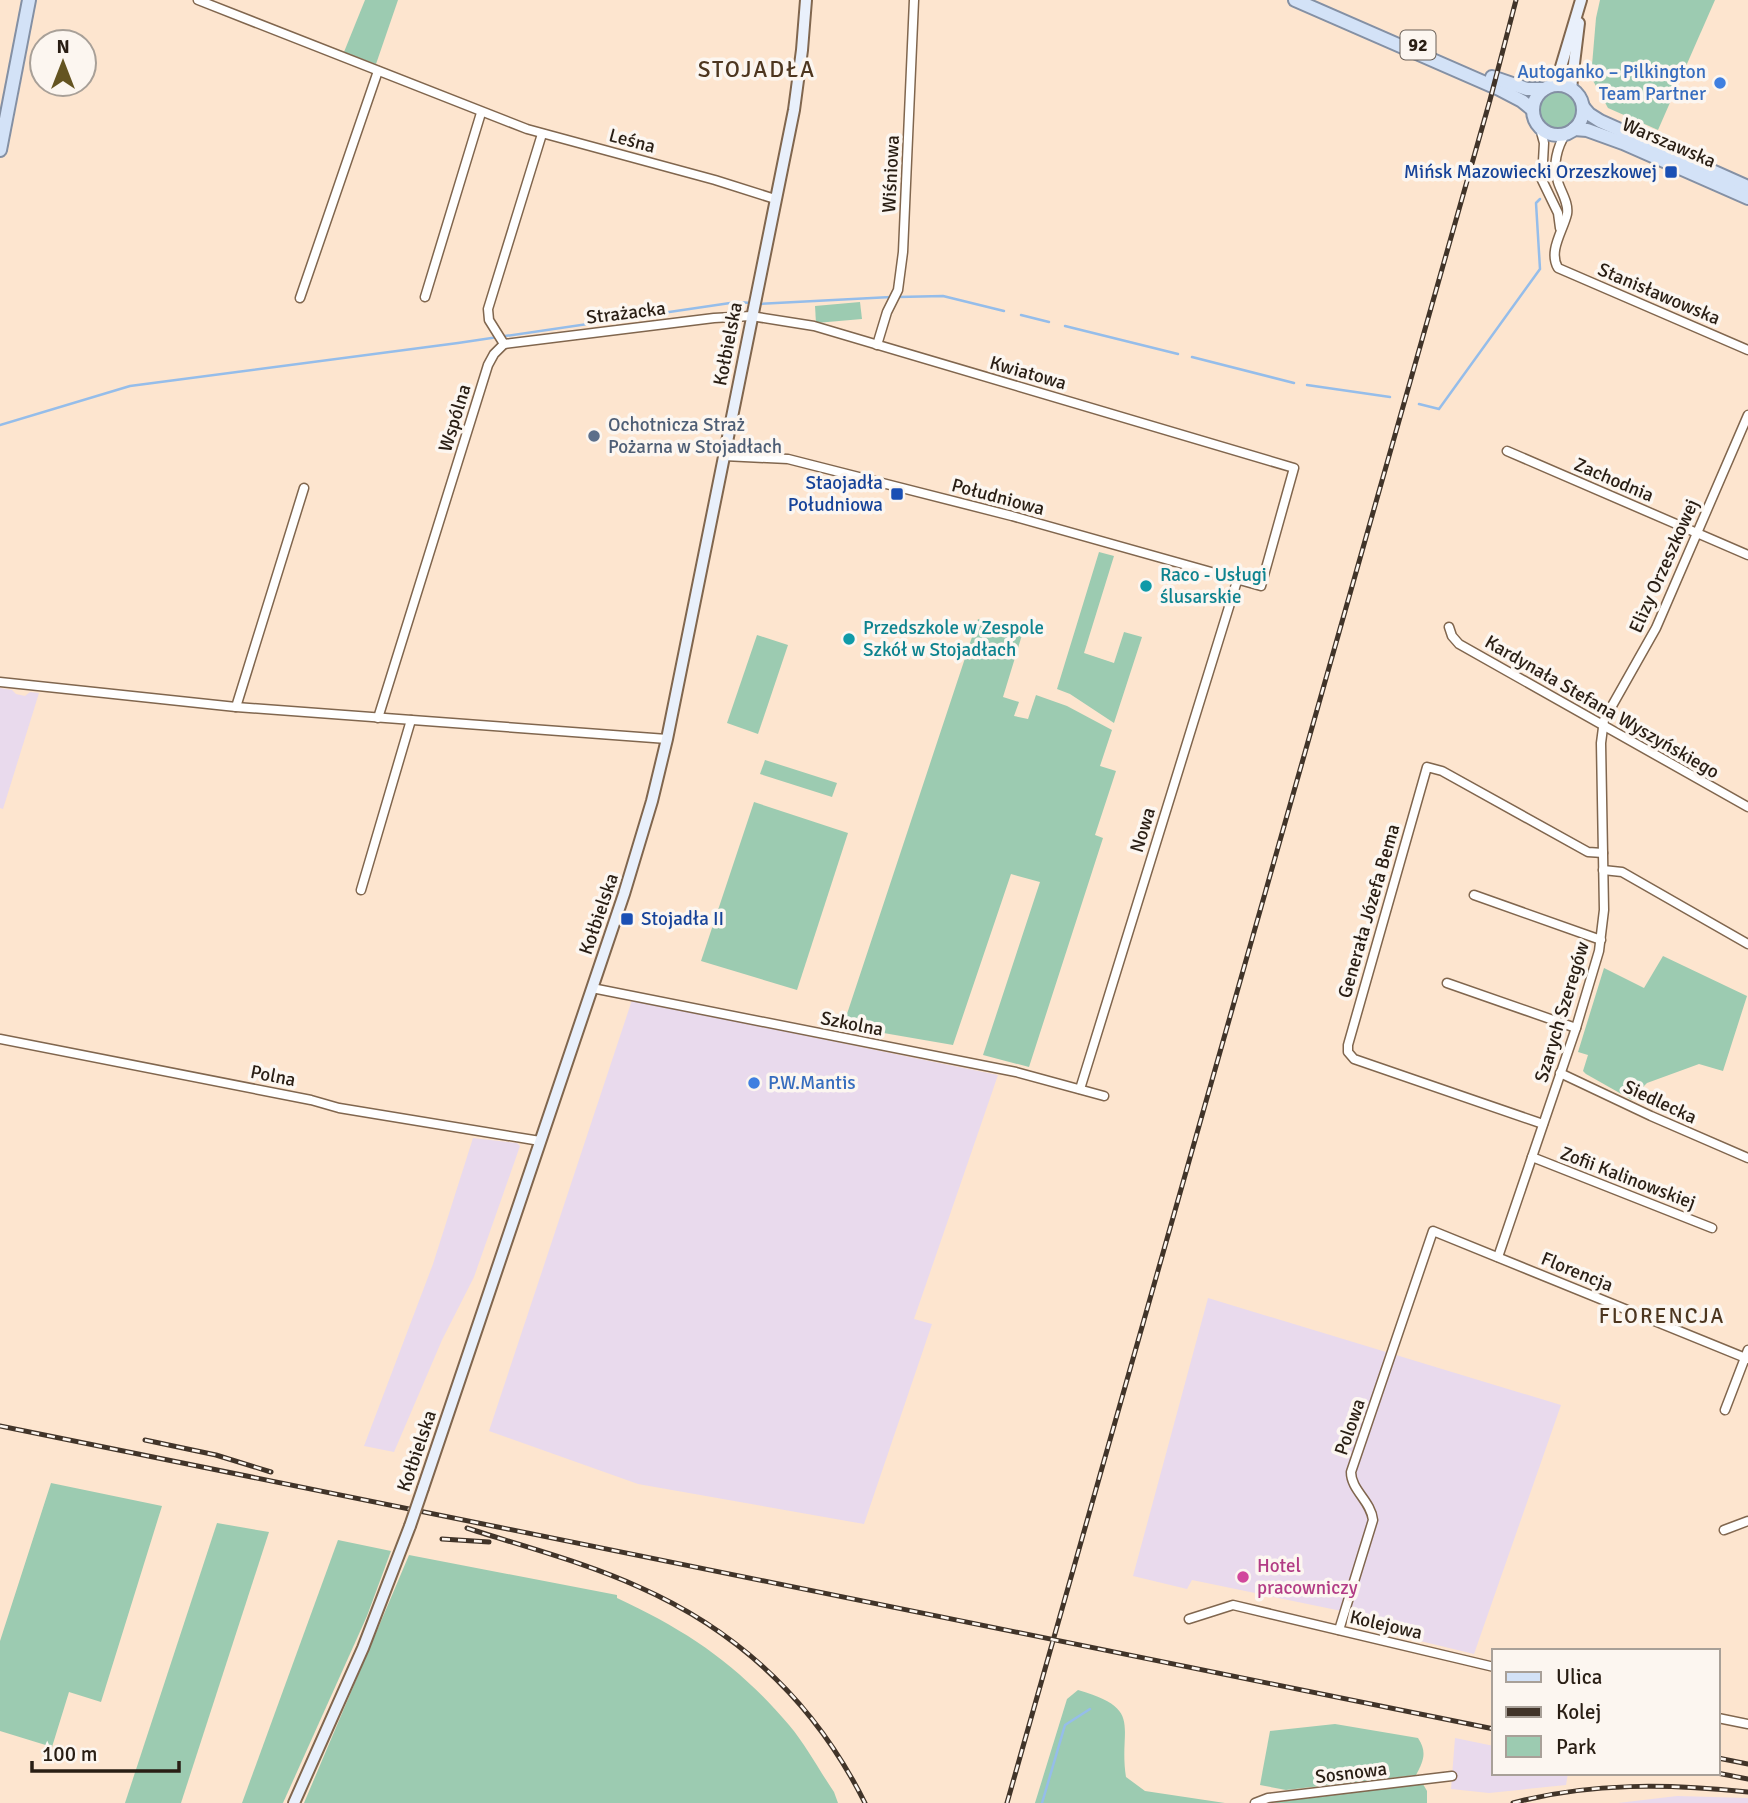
<svg xmlns="http://www.w3.org/2000/svg" width="1748" height="1803" viewBox="0 0 1748 1803" font-family="Signika,sans-serif">
  <style>
    .industrial { fill: #e9daed }
    .green { fill: #9ccbb1 }
    .lines { fill: none; stroke-linecap: round; stroke-linejoin: round }
    .stream { stroke: #95bdea; stroke-width: 2.5 }
    .street-casing { stroke: #80664e; stroke-width: 11 }
    .secondary-casing { stroke: #80664e; stroke-width: 14 }
    .primary-casing { stroke: #8490a4; stroke-width: 16 }
    .street { stroke: #fff; stroke-width: 8 }
    .secondary { stroke: #e9f0fb; stroke-width: 10 }
    .primary { stroke: #d3e2f7; stroke-width: 12 }
    .rail-casing { stroke: #413429; stroke-width: 5 }
    .rail { stroke: #fcf6f0; stroke-width: 2.5; stroke-dasharray: 8; stroke-linecap: butt }
    .secondary-bridge-casing { stroke: #80664e; stroke-width: 14; stroke-linecap: butt }
    .secondary-bridge { stroke: #e9f0fb; stroke-width: 10 }
    .shop-dot { fill: #3f7fe0; stroke: #fcf6f0; stroke-width: 2.5 }
    .transit-dot { fill: #1a4fb4; stroke: #fcf6f0; stroke-width: 2.5 }
    .service-dot { fill: #5c6f8a; stroke: #fcf6f0; stroke-width: 2.5 }
    .culture-dot { fill: #0f9aa8; stroke: #fcf6f0; stroke-width: 2.5 }
    .hotel-dot { fill: #d1479c; stroke: #fcf6f0; stroke-width: 2.5 }
    .labels { text-anchor: middle; dominant-baseline: central; stroke-width: 7; stroke-linejoin: round; paint-order: stroke }
    .shield { fill: #fcf6f0; stroke: #685f56; stroke-width: 2 }
    .shield-label { font-size: 18px; font-weight: bold; fill: #291e14 }
    .shop-label { font-size: 19px; fill: #366cbe; stroke: #fcf6f0; text-anchor: end }
    .street-label { font-size: 19px; fill: #291e14; stroke: #fcf6f0 }
    .transit-label { font-size: 19px; fill: #164399; stroke: #fcf6f0; text-anchor: end }
    .service-label { font-size: 19px; fill: #4e5e75; stroke: #fcf6f0; text-anchor: start }
    .culture-label { font-size: 19px; fill: #0d838f; stroke: #fcf6f0; text-anchor: start }
    .hotel-label { font-size: 19px; fill: #b23c85; stroke: #fcf6f0; text-anchor: start }
    .neighbourhood-label { font-size: 21px; letter-spacing: 2px; fill: #4d361f; stroke: #fcf6f0 }
    .quarter-label { font-size: 23px; letter-spacing: 2px; fill: #4d361f; stroke: #fcf6f0 }
  </style>
  <rect width="100%" height="100%" fill="#fde5cf"/>
  <g class="industrial">
    <path d="M 0,688 L 12,690 L 16,694 L 25,696 L 30,692 L 39,693 L 3,809 L 0,808 Z"/>
    <path d="M 632,1000 L 998,1075 L 914,1319 L 932,1324 L 864,1524 L 638,1484 L 489,1431 Z"/>
    <path d="M 473,1138 L 517,1143 L 520,1146 L 474,1277 L 442,1340 L 394,1452 L 364,1446 L 433,1264 Z"/>
    <path d="M 1208,1298 L 1561,1405 L 1474,1654 L 1358,1626 L 1354,1622 L 1356,1614 L 1192,1580 L 1187,1589 L 1133,1576 Z"/>
    <path d="M 1455,1738 L 1494,1746 L 1494,1773 L 1568,1773 L 1566,1785 L 1489,1793 L 1451,1789 Z"/>
    <path d="M 1677,1796 L 1748,1798 L 1748,1803 L 1618,1803 Z"/>
  </g>
  <g class="green">
    <path d="M 365,0 L 398,0 L 376,64 L 344,52 Z"/>
    <path d="M 1600,0 L 1715,0 L 1658,130 L 1608,108 L 1591,77 L 1596,18 Z"/>
    <circle cx="1558" cy="110" r="20"/>
    <path d="M 860,302 L 862,319 L 816,323 L 815,306 Z"/>
    <path d="M 1099,552 L 1114,556 L 1084,653 L 1114,663 L 1124,632 L 1142,637 L 1114,723 L 1070,694 L 1057,689 Z"/>
    <path d="M 978,619 L 1022,635 L 1003,697 L 1019,702 L 1014,716 L 1028,719 L 1036,695 L 1067,706 L 1112,730 L 1100,766 L 1116,771 L 1095,835 L 1103,838 L 1029,1067 L 983,1055 L 1040,882 L 1011,874 L 953,1045 L 843,1026 Z"/>
    <path d="M 757,635 L 788,645 L 758,734 L 727,723 Z"/>
    <path d="M 765,760 L 837,783 L 832,797 L 760,774 Z"/>
    <path d="M 754,802 L 848,833 L 797,990 L 701,961 Z"/>
    <path d="M 1663,956 L 1747,996 L 1723,1071 L 1699,1064 L 1647,1083 L 1639,1091 L 1638,1099 L 1632,1100 L 1586,1074 L 1583,1071 L 1588,1055 L 1578,1052 L 1604,968 L 1644,988 Z"/>
    <path d="M 51,1483 L 162,1506 L 101,1702 L 69,1692 L 52,1747 L 0,1731 L 0,1641 Z"/>
    <path d="M 217,1523 L 269,1532 L 181,1803 L 125,1803 Z"/>
    <path d="M 338,1540 L 391,1551 L 367,1616 L 283,1803 L 242,1803 Z"/>
    <path d="M 409,1555 L 617,1595 L 617,1598 C 688,1631 738,1665 789,1725 C 806,1745 819,1770 834,1792 L 838,1803 L 304,1803 Z"/>
    <path d="M 1078,1690 C 1145,1709 1118,1727 1126,1777 L 1145,1791 L 1225,1803 L 1035,1803 L 1067,1699 Z"/>
    <path d="M 1335,1724 L 1418,1738 C 1427,1752 1424,1760 1416,1775 L 1286,1790 L 1260,1785 L 1270,1731 Z"/>
    <path d="M 1423,1784 L 1427,1791 L 1427,1803 L 1269,1803 Z"/>
  </g>
  <g class="lines">
    <g class="stream">
      <path d="M 898,297 L 943,296 L 1004,311"/>
      <path d="M 758,304 L 891,297"/>
      <path d="M 1021,315 L 1049,322"/>
      <path d="M 1065,326 L 1178,354"/>
      <path d="M 1192,357 L 1294,383"/>
      <path d="M 1307,385 L 1390,397"/>
      <path d="M 1419,404 L 1439,409 L 1540,269 L 1536,203 L 1540,199"/>
      <path d="M 0,425 L 130,386 L 458,343 L 737,302 L 751,303"/>
      <path d="M 1042,1803 L 1065,1725 L 1090,1709"/>
    </g>
    <defs>
      <g id="street">
        <path d="M 198,0 L 527,129 L 715,180 L 775,199"/>
        <path d="M 1540,128 L 1544,143 L 1542,180 L 1558,213 L 1560,228"/>
        <path d="M 1566,133 C 1557,147 1552,166 1558,182 C 1561,192 1569,203 1567,214 C 1563,231 1548,251 1558,268 L 1748,350"/>
        <path d="M 425,297 L 481,113"/>
        <path d="M 300,298 L 378,71"/>
        <path d="M 504,344 L 714,318 L 751,316 L 814,326 L 1294,468 L 1261,586 L 1012,516 L 788,459 L 724,456"/>
        <path d="M 504,344 L 489,320 L 488,309 L 542,134"/>
        <path d="M 877,345 L 887,312 L 898,290 L 903,252 L 914,0"/>
        <path d="M 1507,451 L 1748,555"/>
        <path d="M 1449,627 L 1452,636 L 1459,644 L 1748,807"/>
        <path d="M 0,682 L 236,707 L 667,739"/>
        <path d="M 236,707 L 304,488"/>
        <path d="M 378,718 L 488,365 L 494,354 L 504,344"/>
        <path d="M 1603,870 L 1622,872 L 1748,944"/>
        <path d="M 361,890 L 411,720"/>
        <path d="M 1474,895 L 1601,940"/>
        <path d="M 1447,983 L 1576,1028"/>
        <path d="M 592,988 L 1016,1072 L 1104,1096"/>
        <path d="M 0,1039 L 311,1100 L 339,1108 L 540,1141"/>
        <path d="M 1560,1073 L 1651,1116 L 1748,1158"/>
        <path d="M 1080,1089 L 1237,581"/>
        <path d="M 1543,1124 L 1354,1059 L 1348,1052 L 1348,1045 L 1427,767 L 1442,771 L 1588,852 L 1603,853"/>
        <path d="M 1532,1157 L 1712,1228"/>
        <path d="M 1498,1257 L 1576,1028 L 1599,951 L 1604,910 L 1601,743 L 1604,720 L 1656,628 L 1748,415"/>
        <path d="M 1725,1410 L 1748,1350"/>
        <path d="M 1724,1530 L 1748,1521"/>
        <path d="M 1189,1619 L 1233,1605 L 1494,1667"/>
        <path d="M 1339,1630 L 1373,1520 C 1371,1501 1351,1490 1351,1472 L 1433,1231 L 1748,1359"/>
        <path d="M 1718,1718 L 1748,1724"/>
        <path d="M 1255,1803 L 1268,1798 L 1452,1776"/>
      </g>
      <g id="secondary">
        <path d="M 1554,85 L 1558,77 L 1581,0"/>
        <path d="M 1571,88 L 1579,23"/>
        <path d="M 423,1488 L 624,894 L 652,801 L 667,739 L 794,110 L 802,50 L 806,0"/>
        <path d="M 294,1803 L 363,1648 L 410,1526"/>
      </g>
      <g id="primary">
        <path d="M 1295,0 L 1499,89 L 1522,101 L 1533,110"/>
        <path d="M 1492,77 L 1527,89 L 1544,89"/>
        <circle cx="1558" cy="110" r="25"/>
        <path d="M 1583,107 L 1589,114 L 1600,121 L 1748,187"/>
        <path d="M 1574,129 L 1587,130 L 1623,143 L 1748,198"/>
        <path d="M 0,150 L 29,0"/>
      </g>
    </defs>
    <use href="#street" class="street-casing"/>
    <use href="#secondary" class="secondary-casing"/>
    <use href="#primary" class="primary-casing"/>
    <use href="#street" class="street"/>
    <use href="#secondary" class="secondary"/>
    <use href="#primary" class="primary"/>
    <defs>
      <g id="rail">
        <path d="M 0,1426 L 1494,1729"/>
        <path d="M 145,1440 L 216,1455 L 271,1472"/>
        <path d="M 467,1528 C 525,1547 584,1562 639,1587 C 741,1632 815,1703 865,1803"/>
        <path d="M 442,1539 L 489,1542"/>
        <path d="M 1718,1758 L 1748,1764"/>
        <path d="M 1717,1773 L 1748,1779"/>
        <path d="M 1007,1803 L 1490,100 L 1516,0"/>
        <path d="M 1513,1803 C 1590,1782 1670,1784 1748,1792"/>
      </g>
    </defs>
    <use href="#rail" class="rail-casing"/>
    <use href="#rail" class="rail"/>
    <defs>
      <path id="secondary-bridge" d="M 410,1526 L 423,1488"/>
    </defs>
    <use href="#secondary-bridge" class="secondary-bridge-casing"/>
    <use href="#secondary-bridge" class="secondary-bridge"/>
  </g>
  <g class="shop-dot">
    <circle cx="1720" cy="83" r="7"/>
    <circle cx="754" cy="1083" r="7"/>
  </g>
  <g class="transit-dot">
    <rect x="1664" y="165" width="14" height="14" rx="3.5"/>
    <rect x="890" y="487" width="14" height="14" rx="3.5"/>
    <rect x="620" y="912" width="14" height="14" rx="3.5"/>
  </g>
  <circle class="service-dot" cx="594" cy="436" r="7"/>
  <g class="culture-dot">
    <circle cx="1146" cy="586" r="7"/>
    <circle cx="849" cy="639" r="7"/>
  </g>
  <circle class="hotel-dot" cx="1243" cy="1577" r="7"/>
  <g class="labels">
    <rect class="shield" x="1400.5" y="30.5" width="35" height="29" rx="5"/>
    <g class="shield-label">
      <text x="1418" y="45">92</text>
    </g>
    <g class="shop-label">
      <text x="1706" y="72">Autoganko – Pilkington<tspan x="1706" dy="22">Team Partner</tspan></text>
      <text x="768" y="1083" text-anchor="start">P.W.Mantis</text>
    </g>
    <g class="street-label">
      <text transform="translate(632 141) rotate(15)">Leśna</text>
      <text transform="translate(1669 143) rotate(23)">Warszawska</text>
      <text transform="translate(891 174) rotate(-87)">Wiśniowa</text>
      <text transform="translate(1659 294) rotate(23)">Stanisławowska</text>
      <text transform="translate(626 313) rotate(-7)">Strażacka</text>
      <text transform="translate(728 344) rotate(-79)">Kołbielska</text>
      <text transform="translate(1028 373) rotate(16)">Kwiatowa</text>
      <text transform="translate(455 418) rotate(-73)">Wspólna</text>
      <text transform="translate(1614 480) rotate(23)">Zachodnia</text>
      <text transform="translate(998 497) rotate(15)">Południowa</text>
      <text transform="translate(1664 566) rotate(-66)">Elizy Orzeszkowej</text>
      <text transform="translate(1602 707) rotate(30)">Kardynała Stefana Wyszyńskiego</text>
      <text transform="translate(1143 830) rotate(-73)">Nowa</text>
      <text transform="translate(1369 911) rotate(-74)">Generała Józefa Bema</text>
      <text transform="translate(599 914) rotate(-71)">Kołbielska</text>
      <text transform="translate(1562 1012) rotate(-73)">Szarych Szeregów</text>
      <text transform="translate(852 1024) rotate(11)">Szkolna</text>
      <text transform="translate(273 1076) rotate(11)">Polna</text>
      <text transform="translate(1660 1102) rotate(25)">Siedlecka</text>
      <text transform="translate(1628 1178) rotate(21)">Zofii Kalinowskiej</text>
      <text transform="translate(1577 1272) rotate(22)">Florencja</text>
      <text transform="translate(1350 1427) rotate(-71)">Polowa</text>
      <text transform="translate(417 1451) rotate(-71)">Kołbielska</text>
      <text transform="translate(1386 1625) rotate(13)">Kolejowa</text>
      <text transform="translate(1351 1773) rotate(-7)">Sosnowa</text>
    </g>
    <g class="transit-label">
      <text x="1657" y="172">Mińsk Mazowiecki Orzeszkowej</text>
      <text x="883" y="483">Staojadła<tspan x="883" dy="22">Południowa</tspan></text>
      <text x="641" y="919" text-anchor="start">Stojadła II</text>
    </g>
    <g class="service-label">
      <text x="608" y="425">Ochotnicza Straż<tspan x="608" dy="22">Pożarna w Stojadłach</tspan></text>
    </g>
    <g class="culture-label">
      <text x="1160" y="575">Raco - Usługi<tspan x="1160" dy="22">ślusarskie</tspan></text>
      <text x="863" y="628">Przedszkole w Zespole<tspan x="863" dy="22">Szkół w Stojadłach</tspan></text>
    </g>
    <g class="hotel-label">
      <text x="1257" y="1566">Hotel<tspan x="1257" dy="22">pracowniczy</tspan></text>
    </g>
    <g class="neighbourhood-label">
      <text x="1662" y="1316">FLORENCJA</text>
    </g>
    <g class="quarter-label">
      <text x="757" y="69">STOJADŁA</text>
    </g>
  </g>
  <rect x="1492" y="1649" width="228" height="126" fill="#fcf6f0" stroke="#a8a098" stroke-width="2"/>
  <rect x="1506" y="1672" width="35" height="10" fill="#d3e2f7" stroke="#a8a098" stroke-width="2"/>
  <text x="1556" y="1684" font-size="21" fill="#291e14">Ulica</text>
  <rect x="1506" y="1707" width="35" height="10" fill="#413429" stroke="#a8a098" stroke-width="2"/>
  <text x="1556" y="1719" font-size="21" fill="#291e14">Kolej</text>
  <rect x="1506" y="1736" width="35" height="21" fill="#9ccbb1" stroke="#a8a098" stroke-width="2"/>
  <text x="1556" y="1754" font-size="21" fill="#291e14">Park</text>
  <g transform="translate(63 63)"><circle r="33" fill="#fcf6f0" stroke="#a8a098" stroke-width="2"/>
  <path d="M0-5L12 26L0 18L-12 26Z" fill="#645421"/>
  <text y="-10" font-size="19" font-weight="bold" text-anchor="middle" fill="#291e14">N</text>
  </g>
  <path d="M32 1761v10h147v-10" fill="none" stroke="#291e14" stroke-width="3.5"/>
  <text x="42" y="1761" font-size="21" fill="#291e14" stroke="#fcf6f0" stroke-width="5" paint-order="stroke">100 m</text>
</svg>
